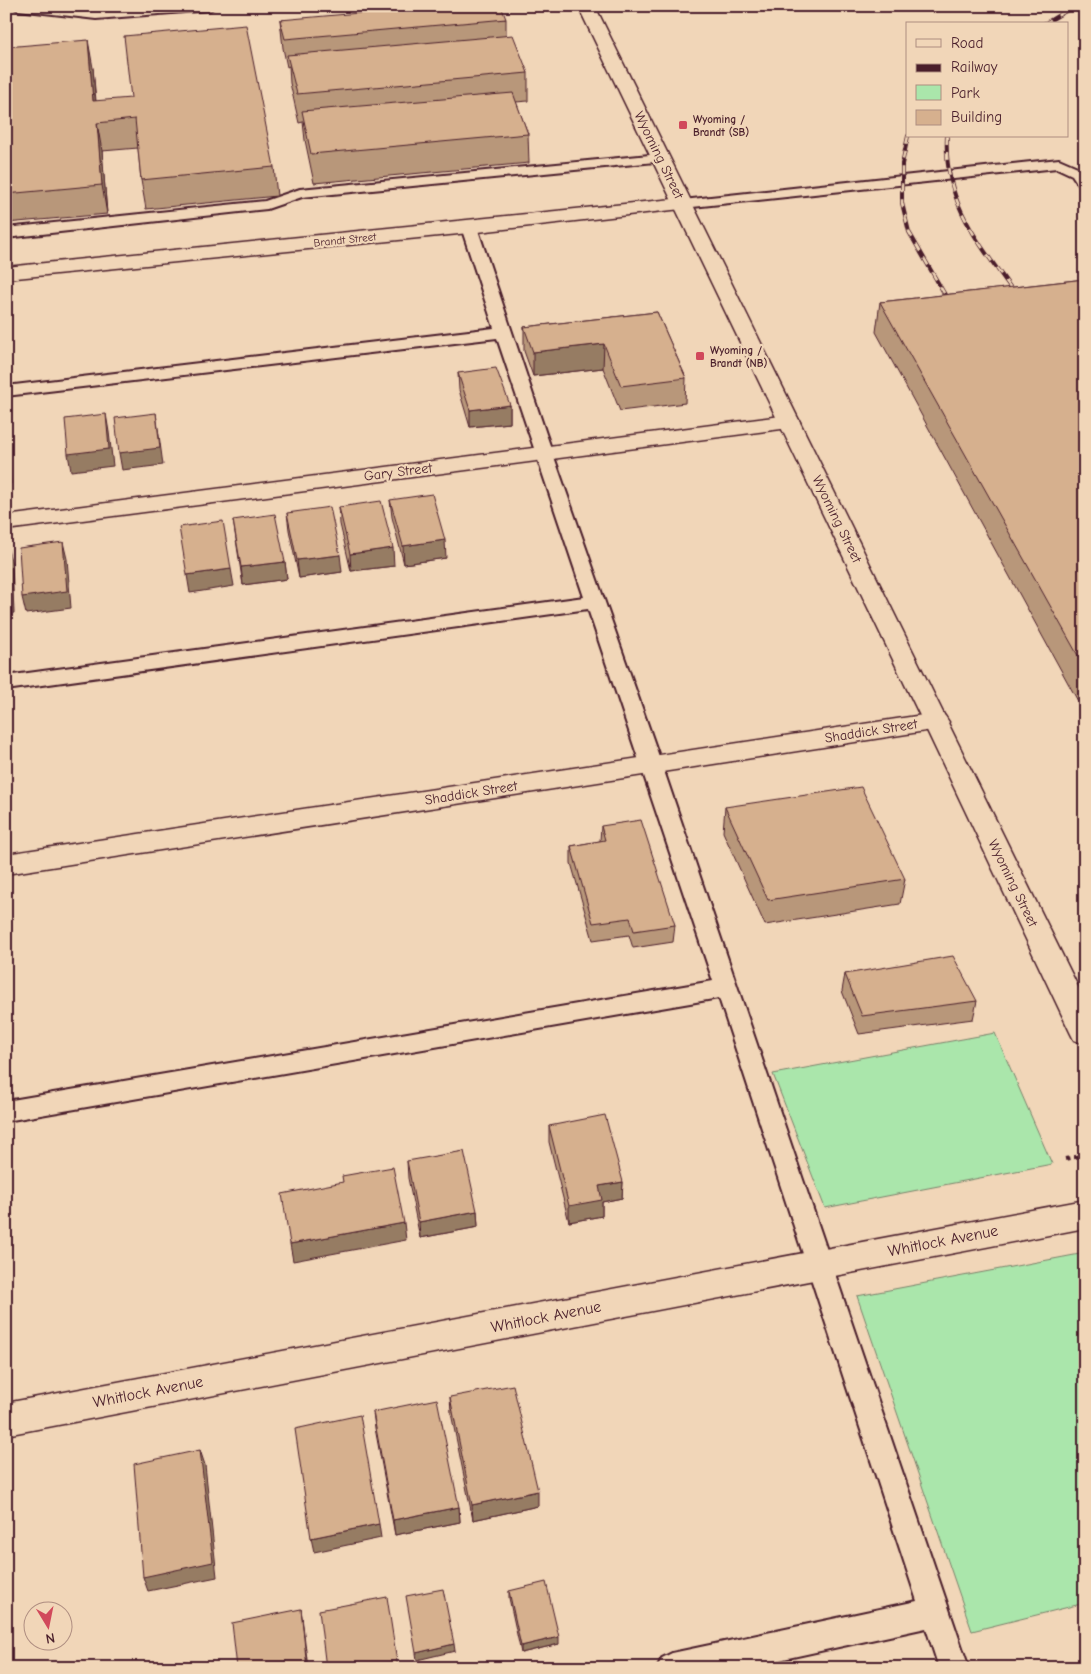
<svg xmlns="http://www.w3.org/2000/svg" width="1091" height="1674" viewBox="0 0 1091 1674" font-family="'Comic Neue',sans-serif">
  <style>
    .green { fill: #aae6ab; stroke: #7a826b }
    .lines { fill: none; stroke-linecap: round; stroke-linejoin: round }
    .lane-casing { stroke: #4a1f2b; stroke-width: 4 }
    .street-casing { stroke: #4a1f2b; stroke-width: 3 }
    .secondary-casing { stroke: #4a1f2b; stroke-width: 3 }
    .path { stroke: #4a1f2b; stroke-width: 4; stroke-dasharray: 4.5 4.5; stroke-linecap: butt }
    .lane { fill: #f1d6b8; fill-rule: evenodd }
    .street { fill: #f1d6b8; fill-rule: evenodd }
    .secondary { fill: #f1d6b8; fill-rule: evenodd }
    .rail-casing { stroke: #4a1f2b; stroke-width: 4 }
    .rail { stroke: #f1d6b8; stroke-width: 2.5; stroke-dasharray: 8; stroke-linecap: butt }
    .wall { fill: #b8977a; stroke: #4a1f2b }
    .shaded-wall { fill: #967b63; stroke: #4a1f2b }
    .building { fill: #d6b08e; stroke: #4a1f2b }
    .poi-dot { fill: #d1495b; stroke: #f1d6b8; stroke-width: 2 }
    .labels { text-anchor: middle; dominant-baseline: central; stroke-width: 4.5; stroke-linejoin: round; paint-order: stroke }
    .far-poi-label { font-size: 11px; font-weight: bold; fill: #4a1f2b; stroke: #f1d6b8; text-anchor: start }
    .far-street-label { font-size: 11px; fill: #4a1f2b; stroke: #f1d6b8 }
    .street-label { font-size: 14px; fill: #4a1f2b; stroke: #f1d6b8 }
    .near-street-label { font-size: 16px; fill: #4a1f2b; stroke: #f1d6b8 }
  </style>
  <rect width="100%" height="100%" fill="#f1d6b8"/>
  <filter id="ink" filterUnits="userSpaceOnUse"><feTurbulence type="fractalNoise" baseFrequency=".02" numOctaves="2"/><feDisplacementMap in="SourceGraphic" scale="10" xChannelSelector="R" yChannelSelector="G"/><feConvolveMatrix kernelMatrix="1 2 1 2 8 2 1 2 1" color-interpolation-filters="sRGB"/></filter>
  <g filter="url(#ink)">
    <g class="green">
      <path d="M 995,1033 L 1052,1164 L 825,1208 L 773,1074 Z"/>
      <path d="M 1085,1253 L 1085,1603 L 972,1631 L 857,1296 Z"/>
    </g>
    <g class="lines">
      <defs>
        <g id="lane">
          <path d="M 12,6 L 54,6 L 96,11 L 157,6 L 216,6 L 210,10 L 96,19 L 18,10 Z"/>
          <path d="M 660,154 L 665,155 L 667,158 L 665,161 L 302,197 L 267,209 L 6,238 L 6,228 L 265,201 L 300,189 Z"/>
          <path d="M 1059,159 L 1082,169 L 1085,173 L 1085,188 L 1080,187 L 1072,175 L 1057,168 L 683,208 L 678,207 L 676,204 L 678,201 L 683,200 Z"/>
          <path d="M 469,222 L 474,224 L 477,227 L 546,434 L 662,765 L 969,1668 L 939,1668 L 926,1628 L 742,1668 L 657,1668 L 662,1658 L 672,1653 L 917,1601 L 719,998 L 6,1121 L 6,1101 L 713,981 L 588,609 L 6,690 L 6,676 L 584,597 L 497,338 L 6,396 L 6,386 L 494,328 L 461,227 L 464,224 Z"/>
        </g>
        <g id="street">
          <path d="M 683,198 L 690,200 L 693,204 L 690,208 L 469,233 L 6,279 L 6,267 Z"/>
          <path d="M 789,415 L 797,417 L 800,422 L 797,427 L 6,530 L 6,516 Z"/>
          <path d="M 936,713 L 945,716 L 949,722 L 945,728 L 6,874 L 6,854 Z"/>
          <path d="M 1085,1200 L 1085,1228 L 6,1435 L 6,1403 Z"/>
        </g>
        <path id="secondary" d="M 578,6 L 595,6 L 1085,1001 L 1085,1044 L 1074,1040 L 1070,1032 L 923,722 Z"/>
      </defs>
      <use href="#lane" class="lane-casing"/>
      <use href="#street" class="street-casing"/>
      <use href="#secondary" class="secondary-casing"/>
      <path class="path" d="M 1065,1159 L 1085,1155"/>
      <use href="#lane" class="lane"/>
      <use href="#street" class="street"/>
      <use href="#secondary" class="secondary"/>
      <defs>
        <g id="rail">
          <path d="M 1044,24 L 1074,6"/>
          <path d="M 908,136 L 902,164 L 902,203 L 909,232 L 952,307"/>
          <path d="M 947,136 C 943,204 981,245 1018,298"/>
        </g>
      </defs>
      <use href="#rail" class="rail-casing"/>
      <use href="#rail" class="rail"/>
    </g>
    <g class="wall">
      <path d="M 506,19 L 506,36 L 528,73 L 528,101 L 516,102 L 528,134 L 529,163 L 314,183 L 305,140 L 303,122 L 299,123 L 290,83 L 289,66 L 287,67 L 283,48 L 280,20 Z"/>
      <path d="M 6,47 L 93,68 L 96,101 L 274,167 L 277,196 L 146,209 L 141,180 L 138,148 L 102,151 L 107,214 L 6,223 Z"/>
      <path d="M 1085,279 L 1085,714 L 876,332 L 880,302 Z"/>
      <path d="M 657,312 L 686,378 L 685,403 L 620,411 L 603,368 L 533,376 L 524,351 L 524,327 Z"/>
      <path d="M 458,373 L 510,405 L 510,423 L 470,427 L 459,390 Z"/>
      <path d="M 390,500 L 446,558 L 404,564 L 392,517 Z"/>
      <path d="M 339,507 L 394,566 L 351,571 L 340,524 Z"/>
      <path d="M 287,513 L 342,572 L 299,578 L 289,530 Z"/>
      <path d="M 233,520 L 285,562 L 287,579 L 243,585 Z"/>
      <path d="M 725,807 L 905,879 L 900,904 L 765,925 L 723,832 Z"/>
      <path d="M 601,826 L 675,925 L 673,942 L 633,948 L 629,935 L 593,940 L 571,863 L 571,846 L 600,841 Z"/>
      <path d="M 845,974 L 977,1001 L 973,1019 L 859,1034 L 842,991 Z"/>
      <path d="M 549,1126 L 623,1182 L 622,1198 L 602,1202 L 602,1216 L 569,1222 L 549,1142 Z"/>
      <path d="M 407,1161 L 477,1211 L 478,1227 L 420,1238 L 408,1178 Z"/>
      <path d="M 450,1397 L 538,1506 L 473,1520 L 451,1413 Z"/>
      <path d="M 373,1412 L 459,1507 L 460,1522 L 395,1535 L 375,1428 Z"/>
      <path d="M 509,1591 L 559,1644 L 521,1653 L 509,1598 Z"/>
    </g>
    <g class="shaded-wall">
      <path d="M 88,40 L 93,68 L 97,122 L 93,101 Z"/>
      <path d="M 97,123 L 102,151 L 107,214 L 102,185 Z"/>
      <path d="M 604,344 L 603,368 L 533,376 L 533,352 Z"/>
      <path d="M 510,405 L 510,423 L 470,427 L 470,410 Z"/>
      <path d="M 156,413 L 163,465 L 122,470 L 119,453 Z"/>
      <path d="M 106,414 L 109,432 L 113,466 L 71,471 L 68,454 Z"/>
      <path d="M 6,439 L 9,449 L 11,484 L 6,485 Z"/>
      <path d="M 445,540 L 446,558 L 404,564 L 403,546 Z"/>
      <path d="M 63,542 L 67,559 L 71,608 L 26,614 L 22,597 Z"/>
      <path d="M 7,546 L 12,564 L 14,613 L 6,614 Z"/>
      <path d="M 393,548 L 394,566 L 351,571 L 350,554 Z"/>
      <path d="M 340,555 L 342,572 L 299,578 L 297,560 Z"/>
      <path d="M 285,562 L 287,579 L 243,585 L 241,567 Z"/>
      <path d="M 231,569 L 234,586 L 190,593 L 187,575 Z"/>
      <path d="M 623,1182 L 622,1198 L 602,1202 L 602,1216 L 569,1222 L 569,1206 L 599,1186 Z"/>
      <path d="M 477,1211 L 478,1227 L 420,1238 L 419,1222 Z"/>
      <path d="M 404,1223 L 406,1240 L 293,1261 L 290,1244 Z"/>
      <path d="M 200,1450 L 205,1465 L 217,1577 L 148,1591 L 143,1577 Z"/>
      <path d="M 538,1491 L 538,1506 L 473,1520 L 472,1505 Z"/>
      <path d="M 459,1507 L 460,1522 L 395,1535 L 393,1520 Z"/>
      <path d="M 379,1524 L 381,1538 L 314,1552 L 311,1538 Z"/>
      <path d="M 301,1609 L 302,1617 L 308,1668 L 307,1668 Z"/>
      <path d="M 559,1637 L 559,1644 L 521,1653 L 521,1646 Z"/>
      <path d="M 454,1644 L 455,1651 L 417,1660 L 416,1653 Z"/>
    </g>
    <g class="building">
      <path d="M 438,6 L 501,6 L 506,19 L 285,39 L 280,20 Z"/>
      <path d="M 246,25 L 274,167 L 141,180 L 135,119 L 97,123 L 102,185 L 6,194 L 6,47 L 88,40 L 93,101 L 131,98 L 124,36 Z"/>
      <path d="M 513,35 L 528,73 L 297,94 L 287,55 Z"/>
      <path d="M 513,93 L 528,134 L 311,154 L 302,111 Z"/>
      <path d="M 1085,279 L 1085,668 L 880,302 Z"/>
      <path d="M 657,312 L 686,378 L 621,386 L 604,344 L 533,352 L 524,327 Z"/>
      <path d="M 496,368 L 510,405 L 470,410 L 458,373 Z"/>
      <path d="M 156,413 L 160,448 L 119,453 L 115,418 Z"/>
      <path d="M 106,414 L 109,449 L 68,454 L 65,419 Z"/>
      <path d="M 432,494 L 445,540 L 403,546 L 390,500 Z"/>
      <path d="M 381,501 L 393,548 L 350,554 L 339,507 Z"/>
      <path d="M 330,507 L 340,555 L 297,560 L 287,513 Z"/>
      <path d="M 275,514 L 285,562 L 241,567 L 233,520 Z"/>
      <path d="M 223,521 L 231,569 L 187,575 L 179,527 Z"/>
      <path d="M 63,542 L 67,591 L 22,597 L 19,548 Z"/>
      <path d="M 7,546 L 10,596 L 6,596 L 6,547 Z"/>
      <path d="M 861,787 L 905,879 L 768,900 L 725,807 Z"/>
      <path d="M 641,820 L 675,925 L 634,931 L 630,918 L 593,923 L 571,846 L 605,840 L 601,826 Z"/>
      <path d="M 953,956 L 977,1001 L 862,1016 L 845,974 Z"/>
      <path d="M 605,1115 L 623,1182 L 599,1186 L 602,1200 L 569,1206 L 549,1126 Z"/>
      <path d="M 464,1151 L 477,1211 L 419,1222 L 407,1161 Z"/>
      <path d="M 393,1167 L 404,1223 L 290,1244 L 282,1194 L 343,1182 L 342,1176 Z"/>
      <path d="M 513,1385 L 538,1491 L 472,1505 L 450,1397 Z"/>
      <path d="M 437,1399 L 459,1507 L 393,1520 L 373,1412 Z"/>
      <path d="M 360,1415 L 379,1524 L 311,1538 L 295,1429 Z"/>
      <path d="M 200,1450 L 213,1562 L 143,1577 L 134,1464 Z"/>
      <path d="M 546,1582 L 559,1637 L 521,1646 L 509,1591 Z"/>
      <path d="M 443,1589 L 454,1644 L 416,1653 L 406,1596 Z"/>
      <path d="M 387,1597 L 398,1668 L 326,1668 L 319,1610 Z"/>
      <path d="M 301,1609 L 307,1668 L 237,1668 L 232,1623 Z"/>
    </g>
  </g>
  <g class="poi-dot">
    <rect x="678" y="120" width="10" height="10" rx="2.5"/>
    <rect x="695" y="351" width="10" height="10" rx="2.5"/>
  </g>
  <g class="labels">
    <g class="far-poi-label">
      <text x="693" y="119">Wyoming /<tspan x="693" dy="13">Brandt (SB)</tspan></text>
      <text x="710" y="350">Wyoming /<tspan x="710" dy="13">Brandt (NB)</tspan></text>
    </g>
    <g class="far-street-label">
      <text transform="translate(345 240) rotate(-6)">Brandt Street</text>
    </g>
    <g class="street-label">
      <text transform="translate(659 155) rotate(64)">Wyoming Street</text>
      <text transform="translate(398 472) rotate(-7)">Gary Street</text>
      <text transform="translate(837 519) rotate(64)">Wyoming Street</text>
      <text transform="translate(871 731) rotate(-9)">Shaddick Street</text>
      <text transform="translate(471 793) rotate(-9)">Shaddick Street</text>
      <text transform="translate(1013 883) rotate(64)">Wyoming Street</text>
    </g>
    <g class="near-street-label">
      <text transform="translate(943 1241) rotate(-11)">Whitlock Avenue</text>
      <text transform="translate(546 1317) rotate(-11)">Whitlock Avenue</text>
      <text transform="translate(148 1392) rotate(-11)">Whitlock Avenue</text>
    </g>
  </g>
  <rect width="1091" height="1674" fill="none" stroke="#f1d6b8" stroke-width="25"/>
  <rect x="12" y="12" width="1066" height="1649" fill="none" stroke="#4a1f2b" stroke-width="2" filter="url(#ink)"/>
  <rect x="906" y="22" width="162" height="115" fill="#f1d6b8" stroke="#ae8d80"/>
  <rect x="916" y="39" width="25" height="8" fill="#f1d6b8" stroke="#ae8d80"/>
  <text x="951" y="48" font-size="15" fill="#4a1f2b">Road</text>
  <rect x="916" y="64" width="25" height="8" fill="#4a1f2b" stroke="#ae8d80"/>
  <text x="951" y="72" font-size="15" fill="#4a1f2b">Railway</text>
  <rect x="916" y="85" width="25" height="15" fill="#aae6ab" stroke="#ae8d80"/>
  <text x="951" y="98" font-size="15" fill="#4a1f2b">Park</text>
  <rect x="916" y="110" width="25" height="15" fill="#d6b08e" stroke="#ae8d80"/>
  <text x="951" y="122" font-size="15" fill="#4a1f2b">Building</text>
  <g transform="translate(48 1626) rotate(170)"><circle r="24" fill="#f1d6b8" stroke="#ae8d80"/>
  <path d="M0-4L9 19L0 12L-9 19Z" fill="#d1495b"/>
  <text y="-8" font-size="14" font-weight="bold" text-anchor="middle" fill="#4a1f2b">N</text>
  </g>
</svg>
